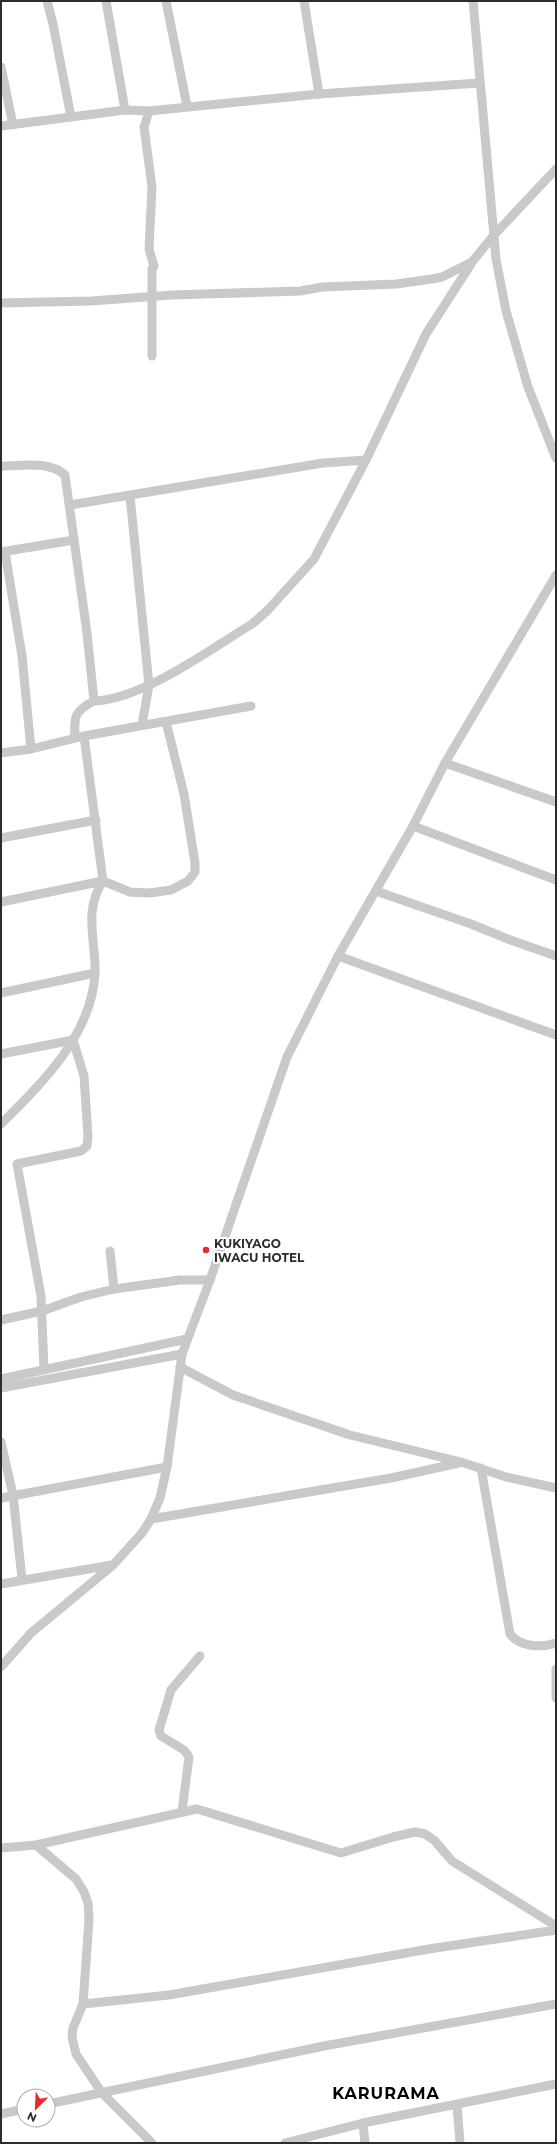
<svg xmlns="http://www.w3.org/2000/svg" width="557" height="2144" viewBox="0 0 557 2144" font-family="Montserrat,sans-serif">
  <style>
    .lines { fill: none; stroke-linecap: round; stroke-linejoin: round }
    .minor { stroke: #c9c9c9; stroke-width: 9 }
    .poi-dot { fill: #ea2a28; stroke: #fff; stroke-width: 1.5 }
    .labels { text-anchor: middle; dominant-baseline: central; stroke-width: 4; stroke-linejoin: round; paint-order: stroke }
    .poi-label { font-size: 12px; font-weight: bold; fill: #2c2c2c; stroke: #fff; text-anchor: start }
    .district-label { font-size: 16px; font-weight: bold; letter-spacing: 1px; fill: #000; stroke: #fff }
  </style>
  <rect width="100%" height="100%" fill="#fff"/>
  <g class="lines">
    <g class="minor">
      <path d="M 47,1 L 53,24 L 71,117"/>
      <path d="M 106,1 L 125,110"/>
      <path d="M 166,1 L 187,106"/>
      <path d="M 304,1 L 319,94"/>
      <path d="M 473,1 L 496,259 L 506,311 L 528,387 L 556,458"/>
      <path d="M 1,67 L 13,125"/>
      <path d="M 149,111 L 144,127 L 152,187 L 149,249 L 154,266 L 152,269 L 152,356"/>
      <path d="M 1,126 L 125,110 L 149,111 L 319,94 L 479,83"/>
      <path d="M 1,303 L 91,301 L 172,295 L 300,291 L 323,287 L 396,284 L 432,279 L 442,277 L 472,262 L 494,235 L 556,169"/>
      <path d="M 1,466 C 22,466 49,460 65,475 L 87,633 L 94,701 C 74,711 74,717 75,738"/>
      <path d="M 130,496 L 149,685 L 142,725"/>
      <path d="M 70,505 L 323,463 L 366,460 L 426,334 L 471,264"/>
      <path d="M 1,552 L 74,540"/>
      <path d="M 5,552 L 22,656 L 31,749"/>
      <path d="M 94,701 C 143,699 209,650 252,624 L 267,611 L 314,559 L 366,460"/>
      <path d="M 1,753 L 31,749 L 84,736 L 251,706"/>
      <path d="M 445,763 L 556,802"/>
      <path d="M 413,826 L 556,880"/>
      <path d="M 1,838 L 96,820"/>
      <path d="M 376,891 L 471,924 L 513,941 L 556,956"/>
      <path d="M 1,902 L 103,881 L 130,892 L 149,893 L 171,890 L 188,881 L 195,872 L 195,863 L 184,794 L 166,722"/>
      <path d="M 338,956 L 556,1035"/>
      <path d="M 1,993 L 95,973"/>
      <path d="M 1,1054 L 73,1040 L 84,1076 L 88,1136 L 87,1146 L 81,1151 L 17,1164 L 41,1296 L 44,1369"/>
      <path d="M 1,1124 C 42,1083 92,1035 95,973 C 96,940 83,911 103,881 L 84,736"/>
      <path d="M 110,1251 L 114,1289"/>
      <path d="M 1,1320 L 42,1311 L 81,1297 L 114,1289 L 180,1280 L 210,1280"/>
      <path d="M 180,1367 L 233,1395 L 350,1435 L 461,1462 L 506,1477 L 556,1488"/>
      <path d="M 1,1379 L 187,1339"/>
      <path d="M 1,1388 L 182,1354"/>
      <path d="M 1,1442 L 13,1495 L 22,1579"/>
      <path d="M 481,1468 L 510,1634 C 520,1647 541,1648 556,1643"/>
      <path d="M 1,1498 L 167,1467"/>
      <path d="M 151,1519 L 391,1478 L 459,1463"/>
      <path d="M 1,1584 L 112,1565"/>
      <path d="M 1,1667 L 31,1633 L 113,1565 L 142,1533 L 151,1519 L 160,1498 L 167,1467 L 182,1354 L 210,1280 L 287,1057 L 338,956 L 413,826 L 445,763 L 556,575"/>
      <path d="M 556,1669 L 556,1698"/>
      <path d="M 182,1811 L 189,1757 L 184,1750 L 161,1736 L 159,1730 L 171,1690 L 200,1656"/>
      <path d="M 36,1845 L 76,1879 L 84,1892 L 88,1903 L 89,1920 L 83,2004 L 73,2028 L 72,2037 L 76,2054 L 102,2093 L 152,2143"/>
      <path d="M 1,1848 L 36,1845 L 197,1809 L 341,1853 L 393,1837 L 415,1832 L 425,1834 L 434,1840 L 452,1861 L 556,1926"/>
      <path d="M 83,2004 L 169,1995 L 429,1949 L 556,1930"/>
      <path d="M 48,2104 L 324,2046 L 556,2004"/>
      <path d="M 457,2105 L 460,2143"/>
      <path d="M 1,2114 L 24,2109"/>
      <path d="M 363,2123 L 365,2143"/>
      <path d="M 285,2143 L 363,2123 L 556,2084"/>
    </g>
  </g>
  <circle class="poi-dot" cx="206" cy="1250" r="4"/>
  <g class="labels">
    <g class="poi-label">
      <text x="214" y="1243">KUKIYAGO<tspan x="214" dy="14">IWACU HOTEL</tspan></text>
    </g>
    <g class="district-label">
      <text x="386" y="2093">KARURAMA</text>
    </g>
  </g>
  <rect width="557" height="2144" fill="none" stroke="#2c2c2c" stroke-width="4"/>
  <g transform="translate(36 2108) rotate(204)"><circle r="19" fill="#ffffff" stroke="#ababab"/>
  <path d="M0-3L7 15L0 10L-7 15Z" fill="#ea2a28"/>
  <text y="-6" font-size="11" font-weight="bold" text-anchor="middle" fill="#2c2c2c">N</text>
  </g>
</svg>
